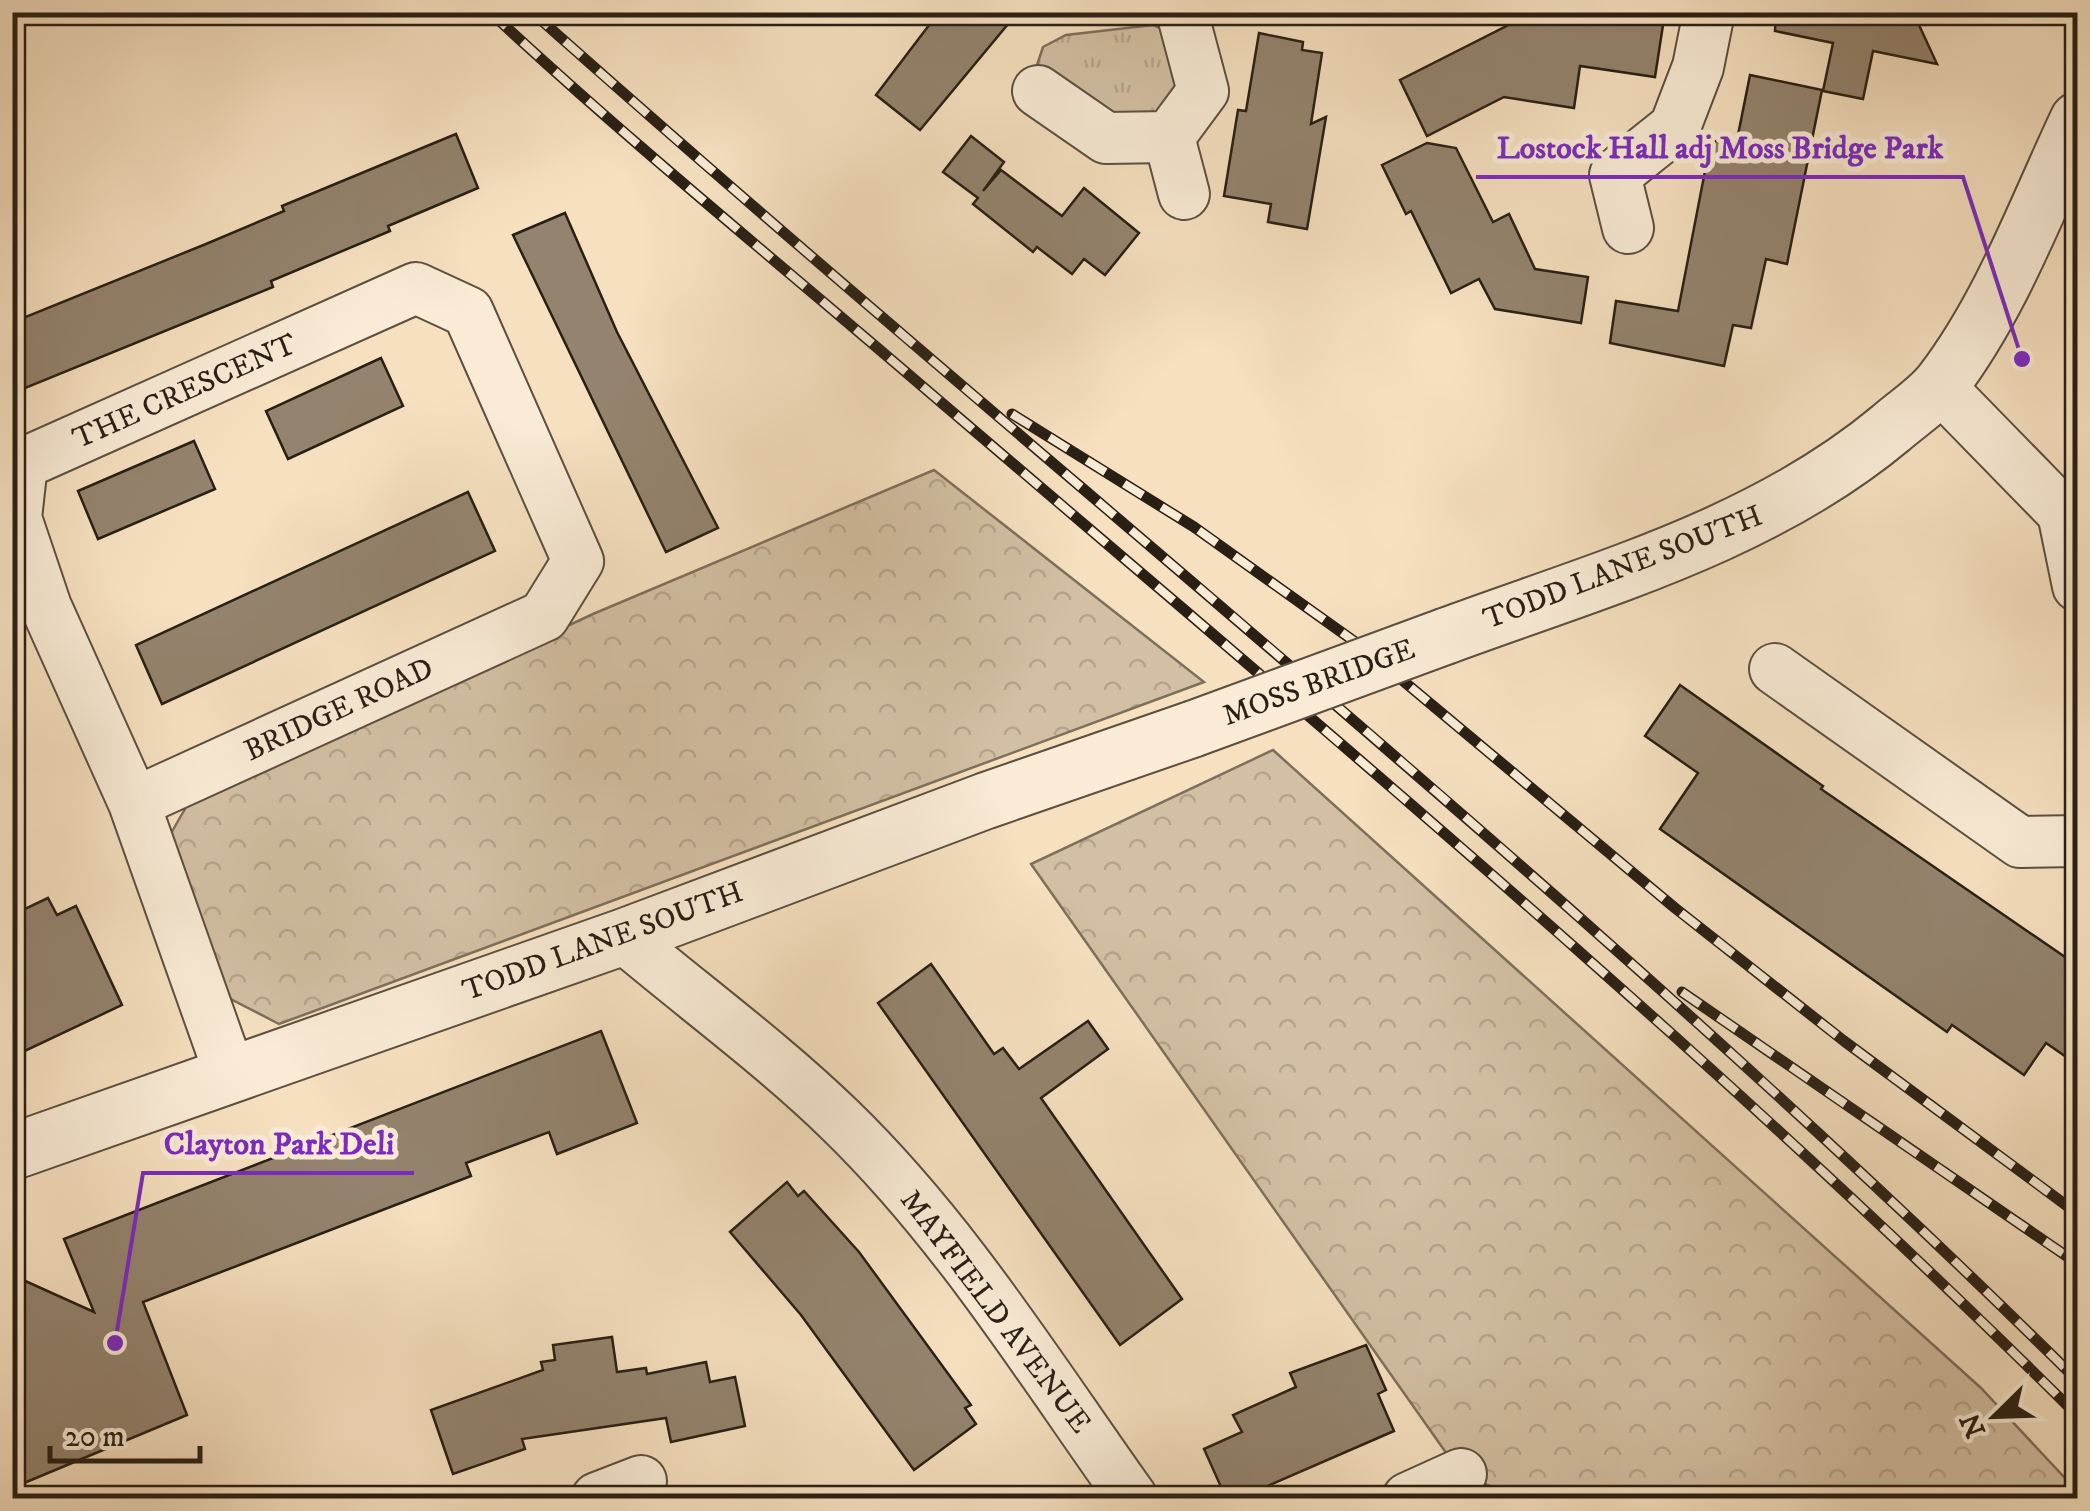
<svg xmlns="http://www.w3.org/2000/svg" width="2090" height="1511" viewBox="0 0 2090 1511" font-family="'IM FELL DW Pica',serif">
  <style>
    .grass { fill: url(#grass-tufts); stroke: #7e6f5c; stroke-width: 2.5 }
    .park { fill: url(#park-crowns); stroke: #7e6f5c; stroke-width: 2.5 }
    .building { fill: #94836e; stroke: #291f15; stroke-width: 2.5 }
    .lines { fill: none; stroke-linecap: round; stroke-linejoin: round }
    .minor-casing { stroke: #5c4f40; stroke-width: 54 }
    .tertiary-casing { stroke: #5c4f40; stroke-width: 59 }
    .minor { stroke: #f9ebd6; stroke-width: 50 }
    .tertiary { stroke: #f9ebd6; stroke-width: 55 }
    .rail-casing { stroke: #291f15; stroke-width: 11 }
    .rail { stroke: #f9ebd6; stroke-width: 8; stroke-dasharray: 22; stroke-linecap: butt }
    .tertiary-bridge-casing { stroke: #5c4f40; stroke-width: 59; stroke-linecap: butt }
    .tertiary-bridge { stroke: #f9ebd6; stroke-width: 55 }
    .labels { text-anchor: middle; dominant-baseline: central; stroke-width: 10; stroke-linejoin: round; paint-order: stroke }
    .street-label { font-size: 30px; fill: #291f15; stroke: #f9ebd6 }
    .leader { fill: none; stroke: #7b2cbf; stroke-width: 4 }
    .callout-dot { fill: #7b2cbf; stroke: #f9ebd6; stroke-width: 4 }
    .callout-label { font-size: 32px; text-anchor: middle; font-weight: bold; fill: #7b2cbf; stroke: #f9ebd6; stroke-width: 10; stroke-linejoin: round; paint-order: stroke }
  </style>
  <defs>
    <pattern id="grass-tufts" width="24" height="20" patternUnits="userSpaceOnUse" patternTransform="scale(2.5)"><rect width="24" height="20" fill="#d3bfa3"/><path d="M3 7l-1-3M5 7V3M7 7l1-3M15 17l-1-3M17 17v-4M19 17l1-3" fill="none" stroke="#b5a48b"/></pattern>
    <pattern id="park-crowns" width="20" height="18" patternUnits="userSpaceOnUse" patternTransform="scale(2.5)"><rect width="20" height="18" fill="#d3bfa3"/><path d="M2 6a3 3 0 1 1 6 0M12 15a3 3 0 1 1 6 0" fill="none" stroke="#b5a48b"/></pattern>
  </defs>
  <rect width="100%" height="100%" fill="#f6e0c0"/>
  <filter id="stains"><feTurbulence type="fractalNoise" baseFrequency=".002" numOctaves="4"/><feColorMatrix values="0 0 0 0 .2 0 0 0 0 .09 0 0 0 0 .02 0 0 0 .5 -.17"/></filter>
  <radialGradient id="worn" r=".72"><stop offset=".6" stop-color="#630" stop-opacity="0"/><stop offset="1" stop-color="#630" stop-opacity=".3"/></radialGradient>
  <path class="grass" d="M 1153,25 L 1175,34 L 1179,98 L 1156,118 L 1123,127 L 1037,65 L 1043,47 L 1066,35 Z"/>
  <g class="park">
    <path d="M 934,470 L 1204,682 L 279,1024 L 229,998 L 170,835 L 189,802 L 593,614 Z"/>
    <path d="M 1273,750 L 1981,1388 L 2077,1491 L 2077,1498 L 1518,1498 L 1461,1474 L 1031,864 Z"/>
  </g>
  <g class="building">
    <path d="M 939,12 L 1018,12 L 920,130 L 876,95 Z"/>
    <path d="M 1534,12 L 1665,12 L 1655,77 L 1580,66 L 1574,108 L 1504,97 L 1427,136 L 1400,80 Z"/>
    <path d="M 1776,12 L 1913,12 L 1937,64 L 1873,51 L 1863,99 L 1823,91 L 1833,43 L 1775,31 Z"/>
    <path d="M 1259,33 L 1303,42 L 1302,50 L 1322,53 L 1311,124 L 1326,117 L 1307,229 L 1268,222 L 1271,204 L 1224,196 L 1238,110 L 1246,111 Z"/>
    <path d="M 1750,75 L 1822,90 L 1787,264 L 1766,259 L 1751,328 L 1733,325 L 1724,366 L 1610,343 L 1616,301 L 1678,311 L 1711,140 L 1736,145 Z"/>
    <path d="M 456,134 L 478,188 L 388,226 L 390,231 L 271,281 L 273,287 L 13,393 L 13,322 L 206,244 L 284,211 L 282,206 Z"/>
    <path d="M 971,136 L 1004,162 L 983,191 L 1001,170 L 1062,216 L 1084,188 L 1139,233 L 1105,275 L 1084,259 L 1072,274 L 1037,247 L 1033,252 L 973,204 L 978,198 L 943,172 Z"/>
    <path d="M 1427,143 L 1456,148 L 1493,222 L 1509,214 L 1535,269 L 1588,277 L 1581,323 L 1495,309 L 1479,279 L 1451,293 L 1411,211 L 1406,214 L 1382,165 Z"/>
    <path d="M 565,213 L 617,332 L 718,528 L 666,552 L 513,235 Z"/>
    <path d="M 381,358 L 403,406 L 288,459 L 266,411 Z"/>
    <path d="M 194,441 L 215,489 L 98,539 L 78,491 Z"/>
    <path d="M 468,492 L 495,551 L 162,704 L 136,645 Z"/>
    <path d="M 1680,685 L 1823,786 L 1821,789 L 2078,966 L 2078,1065 L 2046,1043 L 2024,1075 L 1952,1025 L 1947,1032 L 1660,829 L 1698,773 L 1645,736 Z"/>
    <path d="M 48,898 L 57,915 L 76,906 L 122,1005 L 12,1057 L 12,915 Z"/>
    <path d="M 931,964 L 994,1054 L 1003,1048 L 1019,1069 L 1088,1021 L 1108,1049 L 1041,1098 L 1182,1299 L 1120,1345 L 878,1003 Z"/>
    <path d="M 601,1031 L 637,1123 L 557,1154 L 549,1132 L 466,1163 L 471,1176 L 143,1302 L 187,1415 L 12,1488 L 12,1275 L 94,1312 L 64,1239 Z"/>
    <path d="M 787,1182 L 798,1196 L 804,1191 L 859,1252 L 971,1405 L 965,1408 L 976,1424 L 914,1470 L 801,1315 L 730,1232 Z"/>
    <path d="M 612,1337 L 617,1372 L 646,1368 L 647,1374 L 706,1362 L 710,1382 L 735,1377 L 745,1426 L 671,1442 L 666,1418 L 522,1439 L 525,1449 L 453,1474 L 431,1410 L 543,1370 L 541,1362 L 555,1360 L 553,1345 Z"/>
    <path d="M 1366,1345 L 1386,1390 L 1378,1394 L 1394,1431 L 1240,1498 L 1226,1498 L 1204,1449 L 1242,1432 L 1233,1415 L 1296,1387 L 1290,1373 Z"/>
  </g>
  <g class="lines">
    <defs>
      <g id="minor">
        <path d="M 1038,91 L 1106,138 L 1169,137 L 1203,91 L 1182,12"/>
        <path d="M 1169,137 L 1184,194"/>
        <path d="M 1628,228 L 1615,175 L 1675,127 L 1698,67 L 1709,12"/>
        <path d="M 1940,387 L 2063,513 L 2078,586"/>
        <path d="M 1775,669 L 2020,842 L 2078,841"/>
        <path d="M 134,803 L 544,616 L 578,561 L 468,312 L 416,288 L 22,464 L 16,518 L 46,607 L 134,803 L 230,1074"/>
        <path d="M 623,937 C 694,997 772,1054 839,1119 C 954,1230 1040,1369 1132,1498"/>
        <path d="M 597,1498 L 641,1481"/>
        <path d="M 1408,1498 L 1461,1474"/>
      </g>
      <g id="tertiary">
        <path d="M 1446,636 C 1600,579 1763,535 1891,428 C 1907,414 1929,400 1942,383 C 2002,304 2036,209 2078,120"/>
        <path d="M 12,1152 L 623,937 L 985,801 L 1193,729"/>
      </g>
    </defs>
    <use href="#minor" class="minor-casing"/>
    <use href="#tertiary" class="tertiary-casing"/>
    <use href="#minor" class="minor"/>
    <use href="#tertiary" class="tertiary"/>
    <defs>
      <g id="rail">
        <path d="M 490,12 C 622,135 763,250 901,368 C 1300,710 1705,1045 2078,1416"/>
        <path d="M 532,12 C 1046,470 1588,896 2078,1381"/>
        <path d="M 1012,414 L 1194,527 L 1365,649 L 1675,908 L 1844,1041 L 2078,1214"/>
        <path d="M 1682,992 L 2078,1264"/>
      </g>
    </defs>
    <use href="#rail" class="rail-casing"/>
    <use href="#rail" class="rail"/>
    <defs>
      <path id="tertiary-bridge" d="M 1193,729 L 1446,636"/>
    </defs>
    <use href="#tertiary-bridge" class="tertiary-bridge-casing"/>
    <use href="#tertiary-bridge" class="tertiary-bridge"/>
  </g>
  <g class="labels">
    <g class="street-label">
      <text transform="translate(185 392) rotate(-24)">THE CRESCENT</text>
      <text transform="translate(1623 568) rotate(-21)">TODD LANE SOUTH</text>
      <text transform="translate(1319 683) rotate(-20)">MOSS BRIDGE</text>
      <text transform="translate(339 710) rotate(-25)">BRIDGE ROAD</text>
      <text transform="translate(603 942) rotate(-20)">TODD LANE SOUTH</text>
      <text transform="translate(995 1312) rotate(53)">MAYFIELD AVENUE</text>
    </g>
  </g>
  <path class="leader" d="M2022 359L1963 177H1476M115 1343L143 1173H414"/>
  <g class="callout-dot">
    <circle cx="2022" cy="359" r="10"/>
    <circle cx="115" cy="1343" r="10"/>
  </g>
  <g class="callout-label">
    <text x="1720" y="158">Lostock Hall adj Moss Bridge Park</text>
    <text x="279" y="1154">Clayton Park Deli</text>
  </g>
  <rect width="2090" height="1511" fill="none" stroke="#f6e0c0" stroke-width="50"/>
  <rect x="15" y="15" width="2060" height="1481" fill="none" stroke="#291f15" stroke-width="5"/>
  <rect x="25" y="25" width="2040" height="1461" fill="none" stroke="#291f15" stroke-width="2.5"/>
  <g transform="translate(1995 1416) rotate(247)" stroke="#f9ebd6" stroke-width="8" paint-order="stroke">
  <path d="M0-8L18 38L0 25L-18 38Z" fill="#291f15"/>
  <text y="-15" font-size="28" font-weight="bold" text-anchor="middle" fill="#291f15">N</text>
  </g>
  <path d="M50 1446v15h150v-15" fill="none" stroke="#291f15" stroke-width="5"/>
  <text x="65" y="1446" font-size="30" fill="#291f15" stroke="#f9ebd6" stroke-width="8" paint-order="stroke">20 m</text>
  <rect width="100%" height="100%" filter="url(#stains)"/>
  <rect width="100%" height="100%" fill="url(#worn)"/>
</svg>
